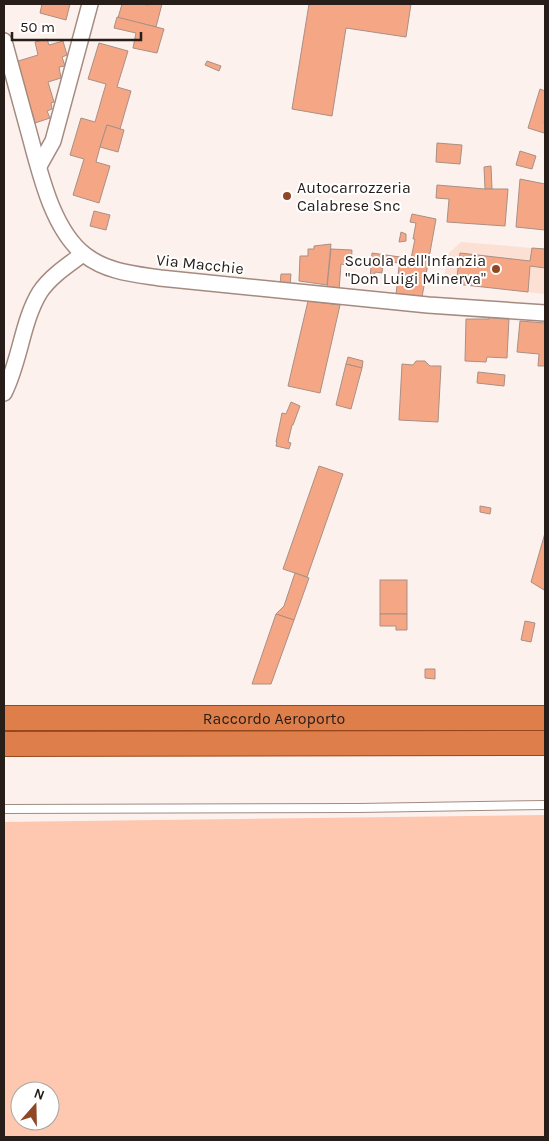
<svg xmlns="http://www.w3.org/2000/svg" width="549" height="1141" viewBox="0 0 549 1141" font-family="Karla,sans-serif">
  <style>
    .built { fill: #fde0d4 }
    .green { fill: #fec7b0; fill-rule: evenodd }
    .building { fill: #f5a785; stroke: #a98f85 }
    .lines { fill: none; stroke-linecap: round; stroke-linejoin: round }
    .service-casing { stroke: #a48a80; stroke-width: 10 }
    .minor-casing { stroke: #a48a80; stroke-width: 18 }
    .trunk-casing { stroke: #99471c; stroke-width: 26 }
    .service { stroke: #fff; stroke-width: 8 }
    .minor { stroke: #fff; stroke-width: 15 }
    .trunk { stroke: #de7e4a; stroke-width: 24 }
    .poi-dot { fill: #8f4726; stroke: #fff; stroke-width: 2 }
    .labels { text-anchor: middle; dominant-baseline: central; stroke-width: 4; stroke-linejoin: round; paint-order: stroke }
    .poi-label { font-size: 16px; fill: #271d19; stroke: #fff; text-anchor: start }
    .street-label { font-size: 16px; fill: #271d19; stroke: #fff }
  </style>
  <rect width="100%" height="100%" fill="#fcf1ec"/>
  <path class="built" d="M 461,242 L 545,249 L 545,294 L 443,283 L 448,254 Z"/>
  <path class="green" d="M 545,815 L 545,1137 L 4,1137 L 4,822 ZM 20,1091 L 50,1091 L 50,1121 L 20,1121 Z"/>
  <g class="building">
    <path d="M 42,4 L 70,4 L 66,20 L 40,13 Z"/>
    <path d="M 122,4 L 142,4 L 148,5 L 149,4 L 162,4 L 156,27 L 118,18 Z"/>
    <path d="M 309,4 L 411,4 L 406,37 L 346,28 L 332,116 L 292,109 Z"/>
    <path d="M 117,17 L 164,29 L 157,53 L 133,48 L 136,33 L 114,28 Z"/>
    <path d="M 47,39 L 49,45 L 63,41 L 67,55 L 62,57 L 65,66 L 59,67 L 61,78 L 48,82 L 54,102 L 51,103 L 52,109 L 47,111 L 50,118 L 35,123 L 32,111 L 29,112 L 15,62 L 38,55 L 35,42 Z"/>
    <path d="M 99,43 L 128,51 L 117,87 L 131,91 L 120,129 L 107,125 L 100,147 L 96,162 L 110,166 L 99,203 L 73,195 L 84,159 L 70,155 L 81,118 L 95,122 L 106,84 L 88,79 Z"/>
    <path d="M 207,61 L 221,66 L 219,71 L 205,65 Z"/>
    <path d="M 540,89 L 545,91 L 545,119 L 544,123 L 545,124 L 545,129 L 544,133 L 528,128 Z"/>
    <path d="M 107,125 L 124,130 L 118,152 L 100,147 Z"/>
    <path d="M 437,143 L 462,145 L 460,164 L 436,162 Z"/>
    <path d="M 520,151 L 536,156 L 532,169 L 516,165 Z"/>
    <path d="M 491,166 L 492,189 L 485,189 L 484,167 Z"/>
    <path d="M 520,179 L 545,184 L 545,230 L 516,227 Z"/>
    <path d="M 437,185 L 485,189 L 508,189 L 505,226 L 447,222 L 449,199 L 436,198 Z"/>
    <path d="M 94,211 L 110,215 L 106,230 L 90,226 Z"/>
    <path d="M 412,214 L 436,219 L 422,297 L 396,295 L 400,257 L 411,259 L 415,239 L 413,239 L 416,223 L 410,222 Z"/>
    <path d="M 401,232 L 406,234 L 406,241 L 399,242 Z"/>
    <path d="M 331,244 L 327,285 L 299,281 L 300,256 L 308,256 L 308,249 L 314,249 L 314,246 Z"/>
    <path d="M 532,248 L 545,249 L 545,268 L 530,266 L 528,292 L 456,284 L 460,253 L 530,261 Z"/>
    <path d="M 331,249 L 352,250 L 351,266 L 341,264 L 339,290 L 327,288 Z"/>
    <path d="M 372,253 L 400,257 L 399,263 L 383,261 L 382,273 L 375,272 L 374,279 L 370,279 Z"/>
    <path d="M 281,274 L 291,274 L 290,285 L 280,284 Z"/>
    <path d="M 308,301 L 340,305 L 320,393 L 288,386 Z"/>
    <path d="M 489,317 L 509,318 L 507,358 L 487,357 L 486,362 L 465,361 L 466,319 L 489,319 Z"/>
    <path d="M 520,321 L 545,323 L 545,366 L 538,366 L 539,354 L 517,352 Z"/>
    <path d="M 348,357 L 363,361 L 362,368 L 346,364 Z"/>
    <path d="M 416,361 L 425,361 L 430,366 L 441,366 L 438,422 L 399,420 L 402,364 L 413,365 Z"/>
    <path d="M 346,364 L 362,368 L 351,409 L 336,405 Z"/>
    <path d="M 478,372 L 505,375 L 504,386 L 477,383 Z"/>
    <path d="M 291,402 L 300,406 L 293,425 L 292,425 L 288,442 L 291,443 L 289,449 L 276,446 L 277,442 L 276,442 L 282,413 L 286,414 Z"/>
    <path d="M 319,466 L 343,474 L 307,577 L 283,569 Z"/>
    <path d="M 480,506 L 491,508 L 490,514 L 480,512 Z"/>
    <path d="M 545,533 L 545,584 L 544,590 L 531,582 Z"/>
    <path d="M 295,573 L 309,578 L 294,620 L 276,614 L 284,606 Z"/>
    <rect x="380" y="580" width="27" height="34"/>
    <path d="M 276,614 L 294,620 L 271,684 L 252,684 Z"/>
    <path d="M 380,614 L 407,614 L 407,630 L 396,630 L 396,626 L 380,626 Z"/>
    <path d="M 525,621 L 535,623 L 531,642 L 521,640 Z"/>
    <path d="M 425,669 L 435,669 L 435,679 L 425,678 Z"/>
  </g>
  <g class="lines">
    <defs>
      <path id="service" d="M 4,809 L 359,808 L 545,805"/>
      <g id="minor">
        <path d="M 4,41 C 12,71 20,100 28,129 C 39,168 51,229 85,255 C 107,272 134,274 160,278 L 428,305 L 545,313"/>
        <path d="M 39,166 L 53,141 L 90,4"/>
        <path d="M 4,393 C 20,362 22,321 40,292 C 51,276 68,265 83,254"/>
      </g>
      <g id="trunk">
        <path id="s1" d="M 4,718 L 545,718"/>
        <path d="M 4,744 L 545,743"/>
      </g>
    </defs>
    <use href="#service" class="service-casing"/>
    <use href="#minor" class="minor-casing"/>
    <use href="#trunk" class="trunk-casing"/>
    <use href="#service" class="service"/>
    <use href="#minor" class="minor"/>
    <use href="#trunk" class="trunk"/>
  </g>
  <g class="poi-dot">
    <circle cx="287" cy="196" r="5"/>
    <circle cx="496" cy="269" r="5"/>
  </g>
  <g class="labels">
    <g class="poi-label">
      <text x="297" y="187">Autocarrozzeria<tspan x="297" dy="18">Calabrese Snc</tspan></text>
      <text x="486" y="260" text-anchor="end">Scuola dell'Infanzia<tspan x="486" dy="18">"Don Luigi Minerva"</tspan></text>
    </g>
    <g class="street-label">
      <text transform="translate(200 264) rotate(6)">Via Macchie</text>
      <text stroke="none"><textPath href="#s1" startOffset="270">Raccordo Aeroporto</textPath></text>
    </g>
  </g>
  <rect width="549" height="1141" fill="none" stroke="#271d19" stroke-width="10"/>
  <g transform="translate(35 1106) rotate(20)"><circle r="24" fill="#ffffff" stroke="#a9a5a3"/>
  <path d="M0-4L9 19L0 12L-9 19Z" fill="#8f4726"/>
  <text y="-8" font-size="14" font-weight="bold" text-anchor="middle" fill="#271d19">N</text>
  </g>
  <path d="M12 32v8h129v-8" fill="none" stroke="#271d19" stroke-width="2.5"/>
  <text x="20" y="32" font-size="15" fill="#271d19" stroke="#ffffff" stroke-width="4" paint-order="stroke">50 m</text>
</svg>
